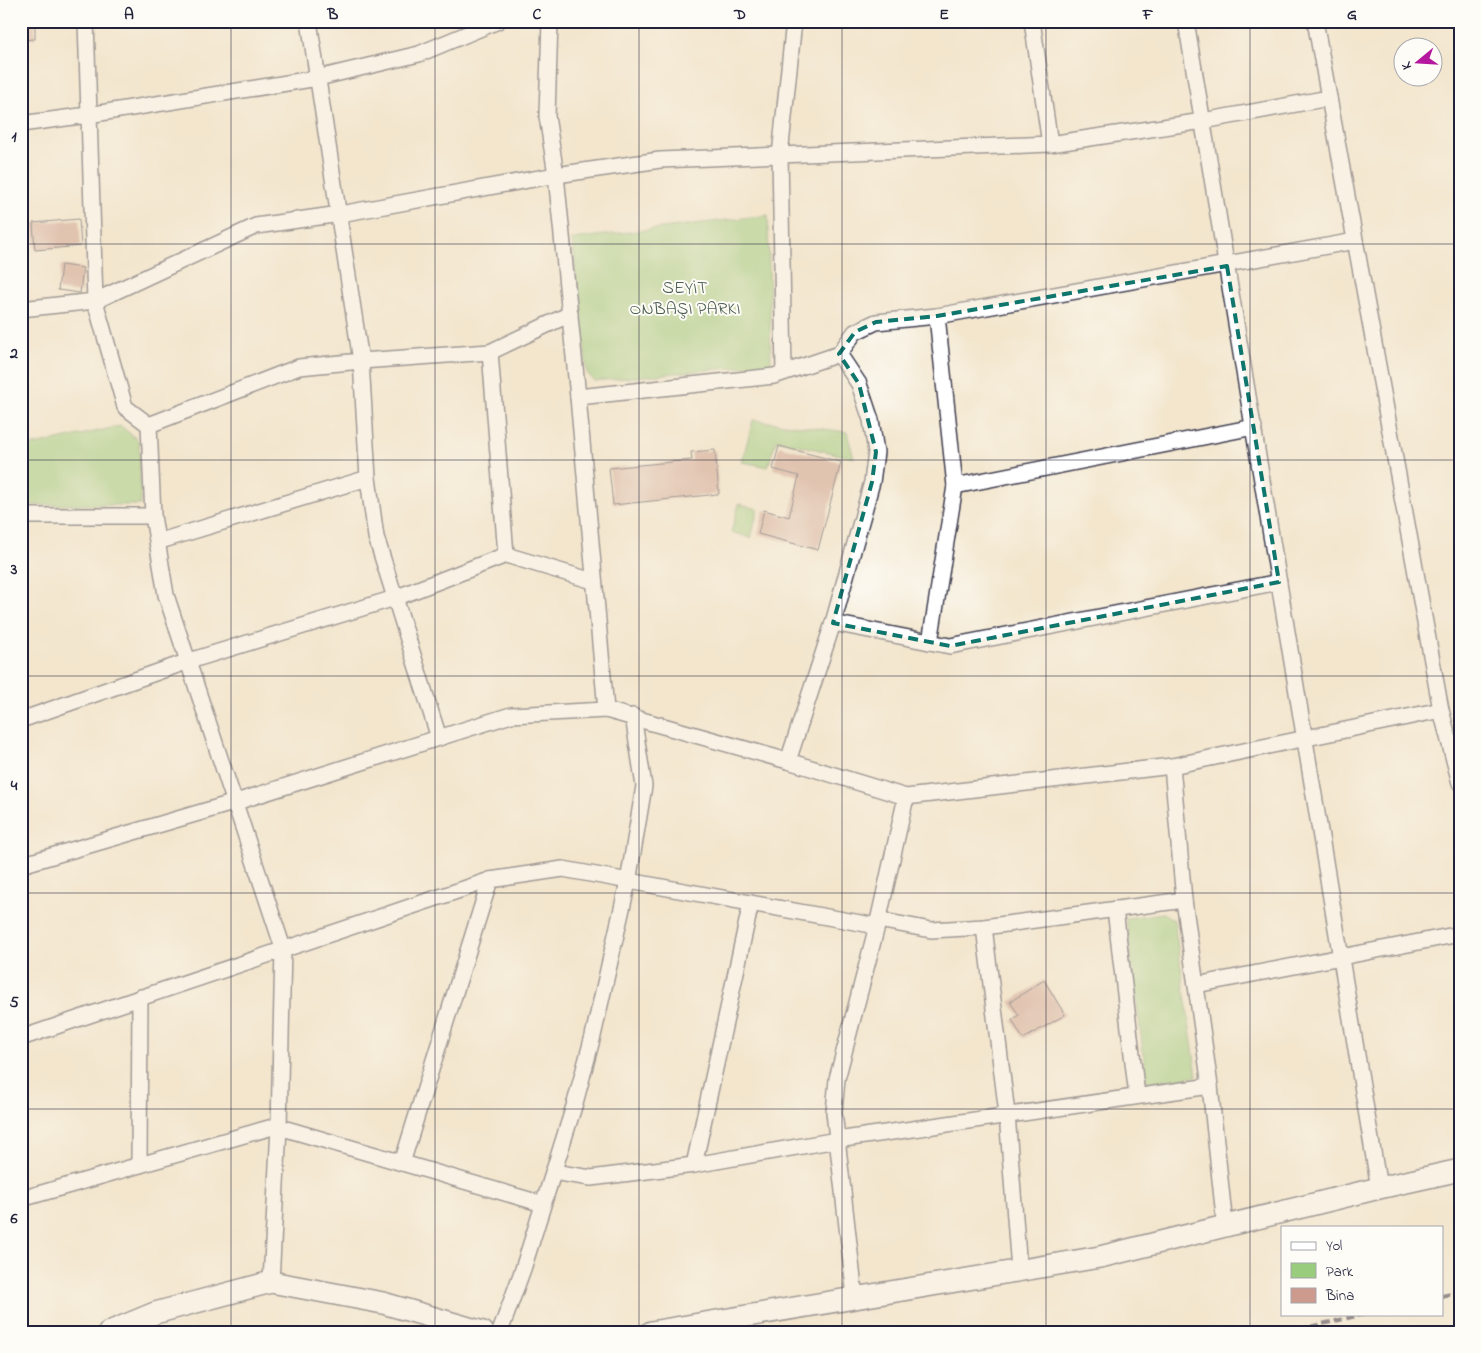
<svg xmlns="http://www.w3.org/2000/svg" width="1481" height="1353" viewBox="0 0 1481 1353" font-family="'Indie Flower',sans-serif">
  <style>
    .green { fill: #99cc7c; stroke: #5e775c }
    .building { fill: #cc9b8d }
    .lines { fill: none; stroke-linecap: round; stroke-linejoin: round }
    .street-casing { stroke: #413f51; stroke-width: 18 }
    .secondary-casing { stroke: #413f51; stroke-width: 24 }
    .street { stroke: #fff; stroke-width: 15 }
    .secondary { stroke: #fff; stroke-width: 21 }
    .rail { stroke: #22223b; stroke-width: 4; stroke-dasharray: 8 4; stroke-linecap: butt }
    .marked { fill: none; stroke: #0f766e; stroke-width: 4; stroke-dasharray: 10 6; stroke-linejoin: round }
    .grid { fill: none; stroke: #22223b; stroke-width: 1; stroke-opacity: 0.55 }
    .labels { text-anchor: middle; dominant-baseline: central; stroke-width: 4; stroke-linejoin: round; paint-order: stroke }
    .park-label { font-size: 18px; fill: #4c5e52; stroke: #fdfcf7 }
    .neatline { fill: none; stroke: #22223b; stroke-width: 2 }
    .grid-label { font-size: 16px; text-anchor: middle; font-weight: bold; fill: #22223b }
  </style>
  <rect width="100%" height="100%" fill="#fdfcf7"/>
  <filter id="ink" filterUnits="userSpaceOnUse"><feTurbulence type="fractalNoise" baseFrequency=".02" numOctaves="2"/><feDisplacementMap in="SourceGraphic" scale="10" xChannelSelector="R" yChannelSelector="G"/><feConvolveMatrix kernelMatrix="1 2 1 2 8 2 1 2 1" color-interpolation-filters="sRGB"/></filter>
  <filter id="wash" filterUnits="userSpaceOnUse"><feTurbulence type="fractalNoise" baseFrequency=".0096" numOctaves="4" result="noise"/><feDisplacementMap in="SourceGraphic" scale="20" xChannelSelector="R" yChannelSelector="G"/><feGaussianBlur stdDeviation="1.12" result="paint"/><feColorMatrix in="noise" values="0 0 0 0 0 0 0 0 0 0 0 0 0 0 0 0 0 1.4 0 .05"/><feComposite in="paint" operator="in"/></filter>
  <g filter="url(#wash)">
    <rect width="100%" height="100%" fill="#f3e6cd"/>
    <g class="green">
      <path d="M 768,215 L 771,364 L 594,381 L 587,373 L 572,239 Z"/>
      <path d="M 753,420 L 847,432 L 854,458 L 776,440 L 768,467 L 742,462 Z"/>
      <path d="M 121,426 L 139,441 L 141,505 L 26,505 L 25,447 Z"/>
      <path d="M 739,504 L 758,509 L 751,538 L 731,532 Z"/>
      <path d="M 1163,913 L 1174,920 L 1197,1076 L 1147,1083 L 1126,918 Z"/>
    </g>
    <g id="blocks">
      <g class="building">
        <path d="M 21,21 L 35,21 L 35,39 L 21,40 Z"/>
        <path d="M 79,219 L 81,246 L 35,250 L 33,223 Z"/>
        <path d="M 61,265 L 83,268 L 80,293 L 58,290 Z"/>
        <path d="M 779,446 L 841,462 L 818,550 L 758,534 L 764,510 L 789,517 L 799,476 L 773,469 Z"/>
        <path d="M 715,450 L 719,494 L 613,505 L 609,468 L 692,460 L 691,452 Z"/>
        <path d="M 1044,980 L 1065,1015 L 1023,1039 L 1012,1020 L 1019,1015 L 1010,1002 Z"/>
      </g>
    </g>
  </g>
  <g filter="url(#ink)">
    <use href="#blocks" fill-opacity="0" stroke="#413f51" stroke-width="1"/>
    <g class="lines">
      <defs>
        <g id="street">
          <path d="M 550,21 L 547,116 L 556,175 L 578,397 L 606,710"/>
          <path d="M 1032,21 L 1050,144"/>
          <path d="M 1186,21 L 1379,1188"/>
          <path d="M 1315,21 L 1441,710 L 1460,783"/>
          <path d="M 21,124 L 88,115 L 318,78 L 419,54 L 498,21"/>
          <path d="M 21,309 L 95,301 L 256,226 L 340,214 L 556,175 L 660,160 L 1050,144 L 1203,121 L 1329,98"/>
          <path d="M 784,372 L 780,155 L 794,21"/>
          <path d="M 578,397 L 774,376 L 839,354 L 855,332 L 876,322 L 937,316"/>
          <path d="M 149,425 L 299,367 L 361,361 L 309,21"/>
          <path d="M 368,478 L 376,537 L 439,738"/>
          <path d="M 955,486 L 1254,427"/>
          <path d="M 21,516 L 153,516 L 149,425 L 125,407 L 95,301 L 86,21"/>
          <path d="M 153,516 L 166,595 L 283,948 L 279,1127 L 271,1282"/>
          <path d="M 157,542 L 368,478 L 361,361 L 490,352"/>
          <path d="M 506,555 L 490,352 L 570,314"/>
          <path d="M 833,623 L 872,482 L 876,452 L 871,420 L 859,384 L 839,354"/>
          <path d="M 930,642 L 955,486 L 937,316 L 1355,241"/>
          <path d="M 21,720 L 189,661 L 395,598 L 506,555 L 593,581"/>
          <path d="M 788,761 L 833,623 L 950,646 L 1279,582"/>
          <path d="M 1172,766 L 1184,900 L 1210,1086 L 1225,1226"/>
          <path d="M 21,865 L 236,802 L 511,715 L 606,710 L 788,761 L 906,797 L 1172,766 L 1441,710"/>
          <path d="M 1115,909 L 1137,1096"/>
          <path d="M 878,920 L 931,930 L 984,927 L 1184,900"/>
          <path d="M 984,927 L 1007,1114 L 1019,1270"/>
          <path d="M 1196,985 L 1460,934"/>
          <path d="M 21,1038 L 490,880"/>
          <path d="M 402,1163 L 490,880 L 563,869 L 877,926"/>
          <path d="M 139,1165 L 140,997"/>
          <path d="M 694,1165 L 751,903"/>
          <path d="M 553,1172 L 591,1178 L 694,1165 L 837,1140 L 1210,1086"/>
          <path d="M 21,1199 L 276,1126 L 543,1204"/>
          <path d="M 855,1297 L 834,1112 L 837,1079 L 877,926 L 906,797"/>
          <path d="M 500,1332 L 523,1269 L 575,1103 L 593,1036 L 628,882 L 644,786 L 633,716"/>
        </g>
        <g id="secondary">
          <path d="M 109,1332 L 155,1313 L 271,1282 L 383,1303 L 483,1332"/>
          <path d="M 651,1332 L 1100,1257 L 1379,1188 L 1460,1170"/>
        </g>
      </defs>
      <use href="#street" class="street-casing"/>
      <use href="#secondary" class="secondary-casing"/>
      <use href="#street" class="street"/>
      <use href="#secondary" class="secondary"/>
      <g class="rail">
        <path d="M 1442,1296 L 1460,1292"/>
        <path d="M 1288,1332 L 1365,1314"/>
      </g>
    </g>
  </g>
  <path d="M0 0H1481V1353H0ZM 1227,266 L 1279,582 L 950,646 L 833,623 L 872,482 L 876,452 L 859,384 L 839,354 L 855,332 L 876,322 L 937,316 Z" fill="#f3e6cd" fill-opacity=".55" fill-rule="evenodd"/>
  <path class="marked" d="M 1227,266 L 1279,582 L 950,646 L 833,623 L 872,482 L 876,452 L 859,384 L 839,354 L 855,332 L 876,322 L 937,316 Z"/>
  <path class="grid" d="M 231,21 L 231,1332M 435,21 L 435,1332M 639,21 L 639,1332M 842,21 L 842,1332M 1046,21 L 1046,1332M 1250,21 L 1250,1332M 21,244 L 1460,244M 21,460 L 1460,460M 21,676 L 1460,676M 21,893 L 1460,893M 21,1109 L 1460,1109"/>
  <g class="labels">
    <g class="park-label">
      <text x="685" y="289">SEYİT<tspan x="685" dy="21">ONBAŞI PARKI</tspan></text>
    </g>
  </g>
  <rect width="1481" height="1353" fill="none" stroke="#fdfcf7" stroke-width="55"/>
  <rect x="1281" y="1226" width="162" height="90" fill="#fdfcf7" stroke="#a5a5ac"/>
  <rect x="1291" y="1242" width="25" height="8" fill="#ffffff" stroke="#a5a5ac"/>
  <text x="1326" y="1250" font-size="15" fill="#22223b">Yol</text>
  <rect x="1291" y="1263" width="25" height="15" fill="#99cc7c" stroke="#a5a5ac"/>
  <text x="1326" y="1276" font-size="15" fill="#22223b">Park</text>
  <rect x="1291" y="1288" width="25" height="15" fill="#cc9b8d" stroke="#a5a5ac"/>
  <text x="1326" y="1300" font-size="15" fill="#22223b">Bina</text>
  <g transform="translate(1418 62) rotate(252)"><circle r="24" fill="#fdfcf7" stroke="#a5a5ac"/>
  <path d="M0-4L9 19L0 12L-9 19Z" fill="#b5179e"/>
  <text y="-8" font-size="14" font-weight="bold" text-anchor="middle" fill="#22223b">K</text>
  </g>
  <rect x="28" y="28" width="1426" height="1298" class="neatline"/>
  <g class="grid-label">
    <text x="129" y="19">A</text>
    <text x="333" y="19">B</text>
    <text x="537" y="19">C</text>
    <text x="740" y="19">D</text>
    <text x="944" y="19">E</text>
    <text x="1148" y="19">F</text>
    <text x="1352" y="19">G</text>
    <text x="14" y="141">1</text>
    <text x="14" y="358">2</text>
    <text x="14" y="574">3</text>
    <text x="14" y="790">4</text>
    <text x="14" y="1007">5</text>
    <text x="14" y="1223">6</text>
  </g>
</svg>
